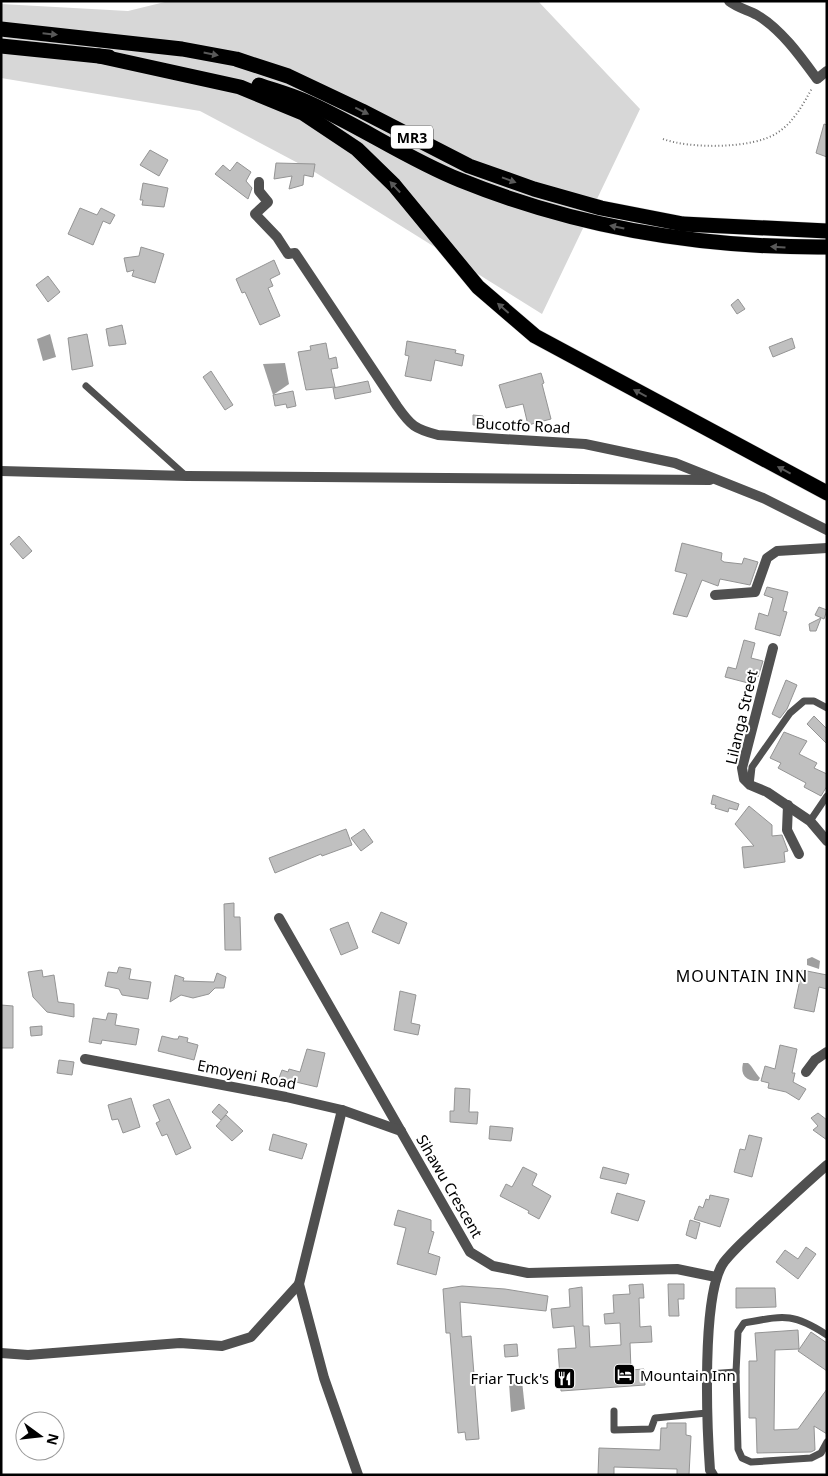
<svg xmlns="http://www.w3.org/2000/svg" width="828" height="1476" viewBox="0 0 828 1476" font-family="'Noto Sans',sans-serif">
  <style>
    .green { fill: #d7d7d7 }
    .water { fill: #9e9e9e }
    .building { fill: #c0c0c0; stroke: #949494 }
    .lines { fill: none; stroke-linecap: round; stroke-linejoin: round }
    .motorway-casing { stroke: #dbdbdb; stroke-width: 16 }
    .path { stroke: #727272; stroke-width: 2; stroke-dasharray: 1 2.5; stroke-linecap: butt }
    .service { stroke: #505050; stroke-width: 7 }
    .minor { stroke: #505050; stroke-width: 10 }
    .motorway { stroke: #000; stroke-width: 15 }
    .oneway { fill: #595959 }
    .labels { text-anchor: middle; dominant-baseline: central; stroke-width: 4; stroke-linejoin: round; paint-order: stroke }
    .shield { fill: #fff; stroke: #4c4c4c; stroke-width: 1 }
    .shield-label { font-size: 14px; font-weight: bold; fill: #000 }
    .street-label { font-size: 15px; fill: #000; stroke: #fff }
    .poi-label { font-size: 15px; fill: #000; stroke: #fff; text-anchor: start }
    .neighbourhood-label { font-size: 16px; letter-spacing: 1px; fill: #000; stroke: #fff }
  </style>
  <rect width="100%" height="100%" fill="#fff"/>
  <path class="green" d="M 169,1 L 538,1 L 640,109 L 542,314 L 313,171 L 200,111 L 1,78 L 1,4 L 128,11 Z"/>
  <g class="water">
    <path d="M 50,334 L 56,357 L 43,361 L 37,339 Z"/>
    <path d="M 285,363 L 289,384 L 273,395 L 263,364 Z"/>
    <path d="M 812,957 L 820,961 L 819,969 L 807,965 L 807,959 Z"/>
    <path d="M 743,1063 L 748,1063 C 753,1067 755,1073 760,1078 L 758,1081 C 746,1081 740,1075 743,1063 Z"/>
    <path d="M 522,1381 L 525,1409 L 511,1412 L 509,1383 Z"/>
  </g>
  <g class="building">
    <path d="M 824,124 L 827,125 L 827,157 L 816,153 Z"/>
    <path d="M 150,150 L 168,160 L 159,176 L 140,165 Z"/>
    <path d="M 237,162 L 251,172 L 246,181 L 252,188 L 248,199 L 215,174 L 223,165 L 230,171 Z"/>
    <path d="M 276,163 L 315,164 L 313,177 L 304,175 L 303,185 L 289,189 L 292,176 L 274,179 Z"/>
    <path d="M 143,183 L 168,188 L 164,207 L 142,205 L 143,200 L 140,200 Z"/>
    <path d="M 80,208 L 97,215 L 101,208 L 115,215 L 110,224 L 103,221 L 93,245 L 68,234 Z"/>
    <path d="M 141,247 L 164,254 L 155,283 L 132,276 L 134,270 L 127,272 L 124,258 L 139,256 Z"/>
    <path d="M 274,260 L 280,274 L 270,279 L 273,286 L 268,288 L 280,316 L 260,325 L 245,292 L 242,293 L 236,279 Z"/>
    <path d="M 48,276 L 60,292 L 48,302 L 36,285 Z"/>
    <path d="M 738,299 L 745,309 L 737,314 L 731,305 Z"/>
    <path d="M 122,325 L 126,344 L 109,346 L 106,329 Z"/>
    <path d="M 87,334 L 93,366 L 72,370 L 68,338 Z"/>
    <path d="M 792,338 L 795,348 L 773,357 L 769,347 Z"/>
    <path d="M 407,341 L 456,350 L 455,353 L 464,355 L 462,366 L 435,360 L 431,381 L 405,376 L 409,356 L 405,355 Z"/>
    <path d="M 326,343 L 329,359 L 336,357 L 338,368 L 331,369 L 335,387 L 306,390 L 298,352 L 311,350 L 310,346 Z"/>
    <path d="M 211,371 L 233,405 L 225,410 L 203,377 Z"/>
    <path d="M 541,373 L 544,383 L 542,384 L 551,419 L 528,425 L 523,404 L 506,408 L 499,385 Z"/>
    <path d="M 368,381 L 371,392 L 335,399 L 333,388 Z"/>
    <path d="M 293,391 L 296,406 L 287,408 L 286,404 L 275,406 L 273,395 Z"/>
    <path d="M 473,415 L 483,416 L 482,425 L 473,425 Z"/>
    <path d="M 19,536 L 32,551 L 23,559 L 10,544 Z"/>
    <path d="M 682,543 L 722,553 L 721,560 L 724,562 L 742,564 L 744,558 L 758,562 L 750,585 L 720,579 L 718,586 L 702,580 L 687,617 L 673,614 L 687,574 L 675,571 Z"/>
    <path d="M 767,587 L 788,592 L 783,611 L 787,612 L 780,636 L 755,629 L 759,613 L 768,616 L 773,598 L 764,595 Z"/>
    <path d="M 819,607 L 827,610 L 824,619 L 815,615 Z"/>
    <path d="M 821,618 L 816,631 L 810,631 L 809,624 Z"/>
    <path d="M 744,640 L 755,643 L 751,658 L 763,661 L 758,677 L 754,676 L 752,684 L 725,677 L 728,667 L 736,669 Z"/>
    <path d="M 786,680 L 797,685 L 787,709 L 780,718 L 772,714 Z"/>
    <path d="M 814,716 L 827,729 L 827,744 L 807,724 Z"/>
    <path d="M 784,732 L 807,741 L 799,754 L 817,763 L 814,768 L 827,774 L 827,786 L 821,796 L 804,787 L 806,783 L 778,768 L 781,763 L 770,758 Z"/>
    <path d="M 713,795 L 739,804 L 737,810 L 729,808 L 728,812 L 715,808 L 716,805 L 711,804 Z"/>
    <path d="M 749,806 L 772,825 L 772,836 L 782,835 L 788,851 L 784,852 L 785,862 L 744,868 L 742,847 L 754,846 L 735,824 Z"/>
    <path d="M 346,829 L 352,845 L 322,856 L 321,854 L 275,873 L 269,858 Z"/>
    <path d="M 364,829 L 373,842 L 361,851 L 351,838 Z"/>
    <path d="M 234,903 L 234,917 L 240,917 L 241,950 L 225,950 L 224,904 Z"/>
    <path d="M 381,912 L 407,923 L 399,944 L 372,932 Z"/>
    <path d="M 348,922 L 358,948 L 341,955 L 330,929 Z"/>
    <path d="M 119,967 L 131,969 L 129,979 L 151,982 L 148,999 L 122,995 L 119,989 L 105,986 L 108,972 L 117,973 Z"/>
    <path d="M 42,970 L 43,977 L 54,975 L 58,1002 L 74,1004 L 74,1017 L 47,1012 L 33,997 L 28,972 Z"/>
    <path d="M 802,970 L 827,975 L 827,989 L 819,987 L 814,1012 L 794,1008 Z"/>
    <path d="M 217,973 L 226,977 L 224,988 L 215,988 L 209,994 L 193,998 L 181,995 L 170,1002 L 175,975 L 184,978 L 183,981 L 214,982 Z"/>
    <path d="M 400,991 L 416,995 L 411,1023 L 420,1025 L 418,1035 L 394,1030 Z"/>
    <path d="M 1,1005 L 13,1006 L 13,1048 L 1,1048 Z"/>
    <path d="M 108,1013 L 117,1014 L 115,1025 L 139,1029 L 136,1045 L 102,1040 L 101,1044 L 89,1042 L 93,1018 L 106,1020 Z"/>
    <path d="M 42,1026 L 42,1035 L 31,1036 L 30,1027 Z"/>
    <path d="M 162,1036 L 174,1039 L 178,1039 L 179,1036 L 188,1038 L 187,1042 L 198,1045 L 194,1060 L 158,1051 Z"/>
    <path d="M 780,1045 L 797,1049 L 792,1073 L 795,1073 L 793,1082 L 806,1089 L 799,1100 L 786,1092 L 768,1088 L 769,1083 L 761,1081 L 765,1066 L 775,1069 Z"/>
    <path d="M 307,1049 L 325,1053 L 317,1087 L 279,1078 L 282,1070 L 288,1072 L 289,1069 L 300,1072 Z"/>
    <path d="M 59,1060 L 74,1062 L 72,1075 L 57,1073 Z"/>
    <path d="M 455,1088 L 470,1089 L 469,1112 L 478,1112 L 477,1124 L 450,1122 L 450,1111 L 454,1111 Z"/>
    <path d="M 131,1098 L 140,1127 L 123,1133 L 118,1119 L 112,1120 L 108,1105 Z"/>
    <path d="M 169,1099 L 191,1148 L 176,1155 L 167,1134 L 162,1136 L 156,1123 L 160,1121 L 153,1105 Z"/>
    <path d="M 219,1104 L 228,1112 L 221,1120 L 212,1112 Z"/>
    <path d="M 818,1113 L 827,1120 L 827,1140 L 813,1130 L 818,1126 L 811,1118 Z"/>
    <path d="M 226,1115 L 243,1131 L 232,1141 L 216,1126 Z"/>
    <path d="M 490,1126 L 513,1128 L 511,1141 L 489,1139 Z"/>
    <path d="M 273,1134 L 307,1144 L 302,1159 L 269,1150 Z"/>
    <path d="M 749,1135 L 762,1138 L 752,1177 L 734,1172 L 740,1149 L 745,1150 Z"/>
    <path d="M 523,1167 L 537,1174 L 532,1185 L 551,1196 L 539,1219 L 528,1213 L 529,1211 L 500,1196 L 506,1184 L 512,1187 Z"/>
    <path d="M 603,1167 L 629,1174 L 626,1184 L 600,1178 Z"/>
    <path d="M 617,1193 L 645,1201 L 638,1221 L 611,1213 Z"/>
    <path d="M 710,1195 L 729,1199 L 720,1227 L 694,1219 L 699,1206 L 703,1208 L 706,1199 L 709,1200 Z"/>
    <path d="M 398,1210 L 431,1220 L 431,1231 L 434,1232 L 428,1253 L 440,1257 L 436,1275 L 397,1264 L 406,1228 L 394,1225 Z"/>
    <path d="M 690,1220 L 700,1223 L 696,1239 L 686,1235 Z"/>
    <path d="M 806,1247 L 816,1254 L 798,1279 L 776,1262 L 785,1250 L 798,1259 Z"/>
    <path d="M 643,1284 L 644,1298 L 639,1298 L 640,1327 L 651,1326 L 652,1342 L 630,1343 L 631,1370 L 644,1369 L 645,1385 L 561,1391 L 558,1349 L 576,1348 L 574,1326 L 553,1328 L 551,1309 L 570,1307 L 569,1289 L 582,1287 L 583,1326 L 589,1326 L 590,1347 L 621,1345 L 620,1323 L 605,1324 L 604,1314 L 614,1313 L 613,1295 L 630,1294 L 629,1285 Z"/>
    <path d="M 668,1284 L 684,1284 L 684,1299 L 678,1299 L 679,1316 L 669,1316 Z"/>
    <path d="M 462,1286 L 505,1289 L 548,1296 L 546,1311 L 460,1302 L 462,1337 L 471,1336 L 479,1439 L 466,1440 L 465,1432 L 458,1433 L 450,1333 L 446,1333 L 443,1289 Z"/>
    <path d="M 736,1288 L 775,1288 L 776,1307 L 736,1308 Z"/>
    <path d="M 798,1330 L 799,1349 L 775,1350 L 774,1430 L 798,1429 L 827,1389 L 827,1434 L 814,1426 L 815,1450 L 811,1452 L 757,1453 L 756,1418 L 749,1418 L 749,1361 L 757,1361 L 755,1333 Z"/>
    <path d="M 811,1332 L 827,1343 L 827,1371 L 798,1351 Z"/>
    <path d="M 517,1344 L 518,1356 L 505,1357 L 504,1345 Z"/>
    <path d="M 667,1423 L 686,1423 L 686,1435 L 691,1436 L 689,1475 L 677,1475 L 677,1469 L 614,1467 L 614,1475 L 598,1475 L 599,1448 L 660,1450 L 661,1428 L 667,1428 Z"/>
  </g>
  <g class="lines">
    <defs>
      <g id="motorway">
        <path d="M 1,29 L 182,49 L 236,59 L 288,76 L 362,111 L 469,166 L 534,189 L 601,208 L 683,224 L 827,231"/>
        <path d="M 1,46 L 109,57"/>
        <path d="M 99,56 L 240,87 L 303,113 L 357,149 L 394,185 L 478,287 L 535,336 L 827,493"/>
        <path d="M 259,85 C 273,90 288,94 302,100 C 356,123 405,158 460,180 C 576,227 702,248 827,247"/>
      </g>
    </defs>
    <use href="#motorway" class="motorway-casing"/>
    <path class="path" d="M 663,139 C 690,149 753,149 777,133 C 793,123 803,105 812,88"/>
    <g class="service">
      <path d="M 86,386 L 186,476"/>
      <path d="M 750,785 L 752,767 L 790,713 L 804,701 L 814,701 L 827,708"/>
      <path d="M 810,821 L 827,796"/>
      <path d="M 827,1335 C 792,1312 783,1316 744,1323 L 738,1332 L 736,1372 L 738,1449 L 742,1458 L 751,1462 L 811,1458 L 821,1453 L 827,1442"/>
      <path d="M 708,1374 L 736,1372"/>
      <path d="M 614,1411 L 614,1430 L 651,1429 L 655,1418 L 707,1413"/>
    </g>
    <g class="minor">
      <path d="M 729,1 C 738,8 748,10 757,15 C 781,29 801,57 817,79 L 827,71"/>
      <path d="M 259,182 L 259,191 L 268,202 L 255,214 L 277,237 L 288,254 L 295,253 L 397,406 C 411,426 415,429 438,435 L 585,444 L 675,463 L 763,498 L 827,530"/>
      <path d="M 1,471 L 187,476 L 710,480"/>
      <path d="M 715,595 L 755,592 L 767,558 L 777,551 L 827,548"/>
      <path d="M 773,648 L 742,768 L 744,779 L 750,785 L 767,792 L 810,821 L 827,841"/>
      <path d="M 788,805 L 787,830 L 799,854"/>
      <path d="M 279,918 L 470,1252 L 493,1266 L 528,1273 L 677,1269 L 716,1277"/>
      <path d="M 85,1059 L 286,1097 L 342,1110 L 401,1131"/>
      <path d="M 806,1072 L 815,1060 L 827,1052"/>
      <path d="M 342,1110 L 299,1284 L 324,1378 L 358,1475"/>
      <path d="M 1,1353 L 28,1355 L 180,1343 L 222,1346 L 251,1337 L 299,1284"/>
      <path d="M 713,1475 L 710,1470 C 707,1428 701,1293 724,1262 C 735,1248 749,1236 762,1224 C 784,1204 805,1184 827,1165"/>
    </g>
    <use href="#motorway" class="motorway"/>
  </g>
  <defs><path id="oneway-solid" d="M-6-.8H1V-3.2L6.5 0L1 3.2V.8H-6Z" transform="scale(1.25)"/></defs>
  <g class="oneway">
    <use href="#oneway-solid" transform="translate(50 34) rotate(6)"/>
    <use href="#oneway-solid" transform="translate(211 54) rotate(11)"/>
    <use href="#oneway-solid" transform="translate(362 111) rotate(26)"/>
    <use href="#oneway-solid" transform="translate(509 180) rotate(20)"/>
    <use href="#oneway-solid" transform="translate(395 187) rotate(-133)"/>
    <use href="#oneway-solid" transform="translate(617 227) rotate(-168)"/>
    <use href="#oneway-solid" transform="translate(778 247) rotate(-176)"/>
    <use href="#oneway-solid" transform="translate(503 308) rotate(-139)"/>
    <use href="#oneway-solid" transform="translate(640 393) rotate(-152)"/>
    <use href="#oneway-solid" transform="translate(784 470) rotate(-152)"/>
  </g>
  <defs>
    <symbol id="hotel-square" viewBox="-11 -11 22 22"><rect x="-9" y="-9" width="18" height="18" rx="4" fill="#000" stroke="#fff"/><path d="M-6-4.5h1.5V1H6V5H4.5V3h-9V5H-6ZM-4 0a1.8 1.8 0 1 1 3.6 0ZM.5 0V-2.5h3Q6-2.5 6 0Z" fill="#fff"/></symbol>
    <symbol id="restaurant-square" viewBox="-11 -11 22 22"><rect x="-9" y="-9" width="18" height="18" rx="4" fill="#000" stroke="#fff"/><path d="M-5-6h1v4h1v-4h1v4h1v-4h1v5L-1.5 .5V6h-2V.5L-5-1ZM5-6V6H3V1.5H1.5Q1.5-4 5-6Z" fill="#fff"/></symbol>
  </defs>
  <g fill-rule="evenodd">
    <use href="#hotel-square" x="612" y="1362" width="25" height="25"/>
    <use href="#restaurant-square" x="552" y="1366" width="25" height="25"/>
  </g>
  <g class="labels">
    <rect class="shield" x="391" y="125.5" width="42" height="23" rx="4"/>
    <g class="shield-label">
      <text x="412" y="137">MR3</text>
    </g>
    <g class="street-label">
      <text transform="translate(523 425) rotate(3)">Bucotfo Road</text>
      <text transform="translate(741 717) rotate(-77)">Lilanga Street</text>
      <text transform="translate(247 1074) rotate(11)">Emoyeni Road</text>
      <text transform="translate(450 1186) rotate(60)">Sihawu Crescent</text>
    </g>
    <g class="poi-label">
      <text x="640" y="1375">Mountain Inn</text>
      <text x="549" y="1378" text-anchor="end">Friar Tuck's</text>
    </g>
    <g class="neighbourhood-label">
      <text x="742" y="976">MOUNTAIN INN</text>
    </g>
  </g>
  <rect width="828" height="1476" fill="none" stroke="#000000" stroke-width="5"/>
  <g transform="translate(40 1436) rotate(105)"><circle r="24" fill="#ffffff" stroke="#999999"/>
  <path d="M0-4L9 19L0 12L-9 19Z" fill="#000000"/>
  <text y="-8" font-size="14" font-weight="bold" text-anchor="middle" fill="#000000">N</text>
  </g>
</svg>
